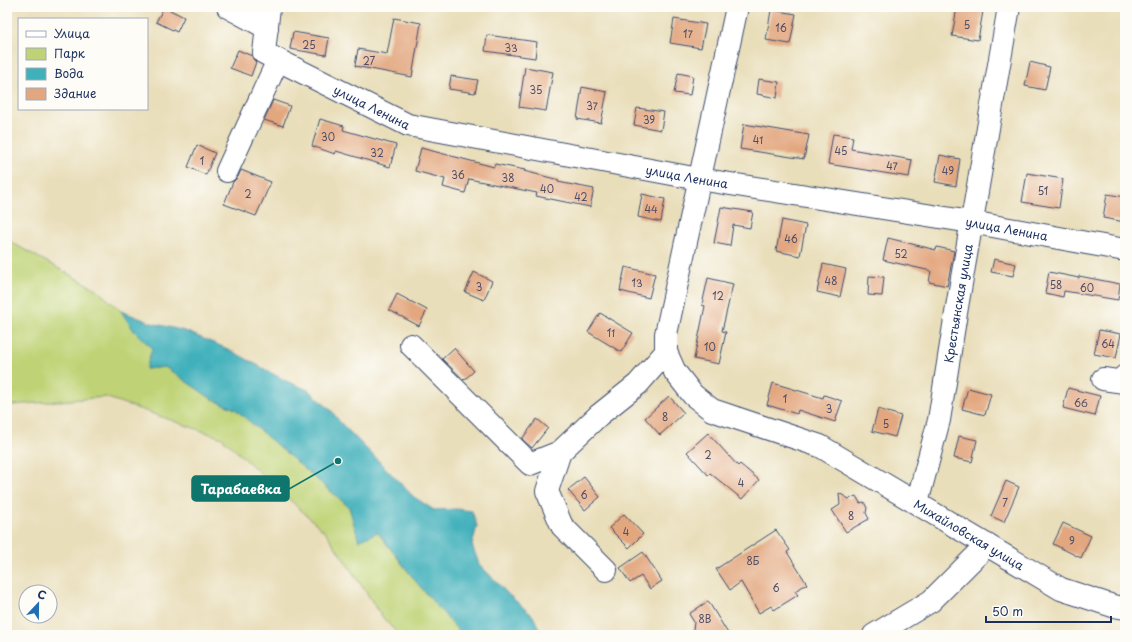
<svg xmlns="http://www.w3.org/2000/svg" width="1132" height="642" viewBox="0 0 1132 642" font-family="'Playpen Sans',sans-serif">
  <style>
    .green { fill: #bfd376; stroke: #6d816a }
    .water { fill: #40b0bb; stroke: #2e708c }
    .building { fill: #e3a780 }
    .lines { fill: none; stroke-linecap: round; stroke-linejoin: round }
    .minor-casing { stroke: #3a496c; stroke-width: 24 }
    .minor { stroke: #fff; stroke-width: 22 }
    .labels { text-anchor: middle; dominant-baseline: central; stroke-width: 3; stroke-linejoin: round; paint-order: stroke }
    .number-label { font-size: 10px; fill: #4d4d66 }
    .street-label { font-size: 12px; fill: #1b2f5e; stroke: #fdfcf7 }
    .leader { fill: none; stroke: #0f766e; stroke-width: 1.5 }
    .callout-dot { fill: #0f766e; stroke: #fdfcf7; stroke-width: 1.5 }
    .callout { fill: #0f766e; stroke: #0f766e; stroke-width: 1.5 }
    .callout-label { font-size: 13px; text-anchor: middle; font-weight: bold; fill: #fff }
  </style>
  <rect width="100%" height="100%" fill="#fdfcf7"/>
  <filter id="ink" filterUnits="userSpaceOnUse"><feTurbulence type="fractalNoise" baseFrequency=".025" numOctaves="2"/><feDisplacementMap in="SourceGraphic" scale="8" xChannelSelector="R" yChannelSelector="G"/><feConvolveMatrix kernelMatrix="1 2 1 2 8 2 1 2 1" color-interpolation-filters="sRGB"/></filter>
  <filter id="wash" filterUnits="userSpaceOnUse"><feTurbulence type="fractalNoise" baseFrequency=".012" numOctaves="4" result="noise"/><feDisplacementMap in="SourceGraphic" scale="16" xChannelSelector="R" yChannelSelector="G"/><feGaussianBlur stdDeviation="0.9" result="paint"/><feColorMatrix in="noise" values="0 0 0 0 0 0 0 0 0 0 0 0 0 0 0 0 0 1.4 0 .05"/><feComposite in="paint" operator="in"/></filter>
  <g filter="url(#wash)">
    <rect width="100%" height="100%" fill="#e9deba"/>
    <path class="green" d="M 7,240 L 96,289 L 121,311 L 135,332 L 153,348 L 146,369 L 165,367 L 212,399 L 235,409 L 349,507 L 359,541 L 377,532 L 418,584 L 462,635 L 399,635 L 384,619 L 326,533 L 222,438 L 105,397 L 13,405 L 7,408 Z"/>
    <path class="water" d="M 121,311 L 152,323 L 185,331 L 230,350 L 286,381 L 308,390 L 331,410 L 339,421 L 414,497 L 434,510 L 457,509 L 472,511 L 477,526 L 472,545 L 479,564 L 509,595 L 533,616 L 542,635 L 462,635 L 418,584 L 378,532 L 359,541 L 349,507 L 235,409 L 212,399 L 165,367 L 146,369 L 152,348 L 135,332 Z"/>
    <g id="blocks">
      <g class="building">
        <path d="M 164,7 L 184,17 L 177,32 L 156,22 Z"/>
        <path d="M 957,7 L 983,11 L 978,40 L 952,36 Z"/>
        <path d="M 771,10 L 796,14 L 790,44 L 766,40 Z"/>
        <path d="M 394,18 L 421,23 L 412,77 L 355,66 L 358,49 L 387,54 Z"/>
        <path d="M 674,19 L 706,24 L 701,48 L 670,43 Z"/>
        <path d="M 293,32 L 329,38 L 326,55 L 290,49 Z"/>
        <path d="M 487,35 L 537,42 L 535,58 L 485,51 Z"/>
        <path d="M 238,50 L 252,56 L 253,59 L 256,62 L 251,76 L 230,68 Z"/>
        <path d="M 1030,62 L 1050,67 L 1045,90 L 1025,86 Z"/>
        <path d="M 525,67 L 553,72 L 546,111 L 519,107 Z"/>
        <path d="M 678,73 L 693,76 L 690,95 L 674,93 Z"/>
        <path d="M 451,76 L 478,80 L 475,93 L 449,89 Z"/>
        <path d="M 759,79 L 779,82 L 777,98 L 757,94 Z"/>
        <path d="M 582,87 L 607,92 L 601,123 L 577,119 Z"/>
        <path d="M 273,100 L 290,106 L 283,126 L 264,120 Z"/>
        <path d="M 637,108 L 664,112 L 661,130 L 634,125 Z"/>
        <path d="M 320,119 L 344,126 L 343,130 L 396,145 L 390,167 L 336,151 L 335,154 L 312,146 Z"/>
        <path d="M 744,124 L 809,135 L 804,159 L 740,149 Z"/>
        <path d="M 833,134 L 853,137 L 851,149 L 912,160 L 909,177 L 828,164 Z"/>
        <path d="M 197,145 L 215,153 L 206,175 L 188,167 Z"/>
        <path d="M 421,148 L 494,167 L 495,164 L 525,170 L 524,171 L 559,180 L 558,182 L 594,189 L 590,207 L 536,196 L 537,193 L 469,179 L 465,193 L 443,187 L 445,179 L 415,171 Z"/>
        <path d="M 940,155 L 960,159 L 956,186 L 935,182 Z"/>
        <path d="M 241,170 L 271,182 L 256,216 L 224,204 L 233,182 L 238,177 Z"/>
        <path d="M 1027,173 L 1063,179 L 1059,208 L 1022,202 Z"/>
        <path d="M 642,194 L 665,199 L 661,222 L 638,217 Z"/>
        <path d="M 1107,194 L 1125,197 L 1125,222 L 1103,218 Z"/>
        <path d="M 721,207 L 753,212 L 750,228 L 733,225 L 730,246 L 714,243 Z"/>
        <path d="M 782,220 L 806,225 L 800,256 L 776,251 Z"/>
        <path d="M 888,238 L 936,250 L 937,247 L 954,251 L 947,286 L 929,282 L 931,271 L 883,260 Z"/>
        <path d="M 994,259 L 1016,264 L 1013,276 L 991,272 Z"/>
        <path d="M 823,264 L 846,269 L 840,297 L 817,292 Z"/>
        <path d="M 625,267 L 655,274 L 649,298 L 620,291 Z"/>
        <path d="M 474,272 L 492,281 L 484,300 L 465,292 Z"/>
        <path d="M 1049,272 L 1079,278 L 1079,276 L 1120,284 L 1118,300 L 1064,291 L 1063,297 L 1045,293 Z"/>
        <path d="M 869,276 L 884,277 L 882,296 L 868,295 Z"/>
        <path d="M 708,278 L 733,284 L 722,331 L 726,332 L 719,364 L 694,359 L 705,306 L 702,305 Z"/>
        <path d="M 397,294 L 427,310 L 419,326 L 389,310 Z"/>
        <path d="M 600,313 L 633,333 L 621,352 L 588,332 Z"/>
        <path d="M 1099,330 L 1121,334 L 1116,358 L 1094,354 Z"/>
        <path d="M 454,348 L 474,371 L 464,380 L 442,359 Z"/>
        <path d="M 773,383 L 823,398 L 824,395 L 842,401 L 835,422 L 798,410 L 797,414 L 767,405 Z"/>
        <path d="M 968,388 L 991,394 L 985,415 L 962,409 Z"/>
        <path d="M 1068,388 L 1100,396 L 1095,416 L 1063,408 Z"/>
        <path d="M 669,396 L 684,413 L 660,435 L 645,418 Z"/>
        <path d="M 878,409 L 901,416 L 895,437 L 872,431 Z"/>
        <path d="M 537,419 L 548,428 L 532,448 L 522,439 Z"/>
        <path d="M 708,433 L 738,466 L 740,464 L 759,480 L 742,499 L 710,473 L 708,475 L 687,452 Z"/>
        <path d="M 959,436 L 977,440 L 972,462 L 954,458 Z"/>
        <path d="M 584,477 L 600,497 L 585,510 L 568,490 Z"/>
        <path d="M 1006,481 L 1019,487 L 1004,522 L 991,516 Z"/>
        <path d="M 839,493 L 849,499 L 856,496 L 860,503 L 864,502 L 867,508 L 866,513 L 869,519 L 846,532 L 832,510 L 840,505 Z"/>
        <path d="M 624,514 L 643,534 L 629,548 L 609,528 Z"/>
        <path d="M 1063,523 L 1091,536 L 1081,558 L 1053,544 Z"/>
        <path d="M 776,530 L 790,550 L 787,552 L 807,584 L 795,591 L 798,595 L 774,610 L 771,606 L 759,613 L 741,582 L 730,590 L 716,569 Z"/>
        <path d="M 643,552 L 662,581 L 650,589 L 641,576 L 630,583 L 620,568 Z"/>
        <path d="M 708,601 L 729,635 L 696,635 L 693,630 L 694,622 L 689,614 Z"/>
      </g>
    </g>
  </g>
  <g filter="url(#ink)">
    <use href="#blocks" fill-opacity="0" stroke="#3a496c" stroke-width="1"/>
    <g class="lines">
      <defs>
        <g id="minor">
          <path d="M 228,7 L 267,28"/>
          <path id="s1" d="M 269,7 L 264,53 L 408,125 L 699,179 L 971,222 L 1125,250"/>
          <path id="s2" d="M 737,7 L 666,334 L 666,352 L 675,372 L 693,395 L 712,410 L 820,446 L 1061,589 L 1113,606 L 1125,608"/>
          <path d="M 227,171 L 278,60"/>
          <path d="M 411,345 L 530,464 L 560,452"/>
          <path d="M 1103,379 L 1124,382 L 1125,376"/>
          <path id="s3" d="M 917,503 L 939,420 L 957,307 L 1009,7"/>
          <path d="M 606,570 L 562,526 L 547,491 L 560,452 L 599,415 L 638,384 L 666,352"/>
          <path d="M 874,635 L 931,601 L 987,545"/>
        </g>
      </defs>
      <use href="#minor" class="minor-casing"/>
      <use href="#minor" class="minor"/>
    </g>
  </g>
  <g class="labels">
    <g class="number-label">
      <text x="967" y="24">5</text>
      <text x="781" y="27">16</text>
      <text x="688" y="33">17</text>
      <text x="309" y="44">25</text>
      <text x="511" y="47">33</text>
      <text x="369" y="60">27</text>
      <text x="536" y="89">35</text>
      <text x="592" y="105">37</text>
      <text x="649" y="119">39</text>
      <text x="328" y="136">30</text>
      <text x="758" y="139">41</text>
      <text x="841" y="150">45</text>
      <text x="377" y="152">32</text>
      <text x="202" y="160">1</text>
      <text x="892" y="165">47</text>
      <text x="948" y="170">49</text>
      <text x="458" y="174">36</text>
      <text x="508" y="177">38</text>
      <text x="547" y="188">40</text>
      <text x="1043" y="190">51</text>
      <text x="248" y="193">2</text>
      <text x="581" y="196">42</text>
      <text x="651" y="208">44</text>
      <text x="791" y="238">46</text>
      <text x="901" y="253">52</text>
      <text x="831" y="280">48</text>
      <text x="637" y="282">13</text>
      <text x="1056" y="284">58</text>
      <text x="479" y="286">3</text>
      <text x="1087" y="287">60</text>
      <text x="718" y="295">12</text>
      <text x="611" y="332">11</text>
      <text x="1108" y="343">64</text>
      <text x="710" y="346">10</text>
      <text x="785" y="398">1</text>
      <text x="1081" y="402">66</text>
      <text x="829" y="408">3</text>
      <text x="665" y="416">8</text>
      <text x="886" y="423">5</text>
      <text x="708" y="454">2</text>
      <text x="741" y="482">4</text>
      <text x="584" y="494">6</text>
      <text x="1005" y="502">7</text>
      <text x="851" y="515">8</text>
      <text x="626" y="531">4</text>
      <text x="1072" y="540">9</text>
      <text x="753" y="560">8Б</text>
      <text x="776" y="587">6</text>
      <text x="705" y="618">8В</text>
    </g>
    <g class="street-label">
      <text stroke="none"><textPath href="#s1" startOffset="167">улица Ленина</textPath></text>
      <text stroke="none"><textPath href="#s1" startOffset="491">улица Ленина</textPath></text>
      <text stroke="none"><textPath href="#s1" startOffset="815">улица Ленина</textPath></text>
      <text stroke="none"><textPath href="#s3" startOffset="204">Крестьянская улица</textPath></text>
      <text stroke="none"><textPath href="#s2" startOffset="715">Михайловская улица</textPath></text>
    </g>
  </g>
  <path class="leader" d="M338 461L289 489"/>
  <circle class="callout-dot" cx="338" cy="461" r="4"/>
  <rect class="callout" x="192" y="476" width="97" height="25" rx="4"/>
  <g class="callout-label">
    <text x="241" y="494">Тарабаевка</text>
  </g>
  <rect width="1132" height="642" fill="none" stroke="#fdfcf7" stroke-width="24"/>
  <rect x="18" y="18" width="130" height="92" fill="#fdfcf7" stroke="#a3aaba"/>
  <rect x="26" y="31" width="20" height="6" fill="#ffffff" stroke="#a3aaba"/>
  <text x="54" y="38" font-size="12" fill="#1b2f5e">Улица</text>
  <rect x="26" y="48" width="20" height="12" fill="#bfd376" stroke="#a3aaba"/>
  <text x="54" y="58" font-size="12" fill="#1b2f5e">Парк</text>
  <rect x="26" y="68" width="20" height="12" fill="#40b0bb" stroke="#a3aaba"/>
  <text x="54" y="78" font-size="12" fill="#1b2f5e">Вода</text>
  <rect x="26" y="88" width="20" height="12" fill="#e3a780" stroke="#a3aaba"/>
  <text x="54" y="98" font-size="12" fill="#1b2f5e">Здание</text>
  <g transform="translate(38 604) rotate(22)"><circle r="19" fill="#fdfcf7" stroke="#a3aaba"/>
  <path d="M0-3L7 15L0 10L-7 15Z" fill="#1f6fb2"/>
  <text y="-6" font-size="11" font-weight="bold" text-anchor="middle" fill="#1b2f5e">С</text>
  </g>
  <path d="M986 616v6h125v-6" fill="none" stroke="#1b2f5e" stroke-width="2"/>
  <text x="992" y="616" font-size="12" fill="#1b2f5e" stroke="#fdfcf7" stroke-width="3" paint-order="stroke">50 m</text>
</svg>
